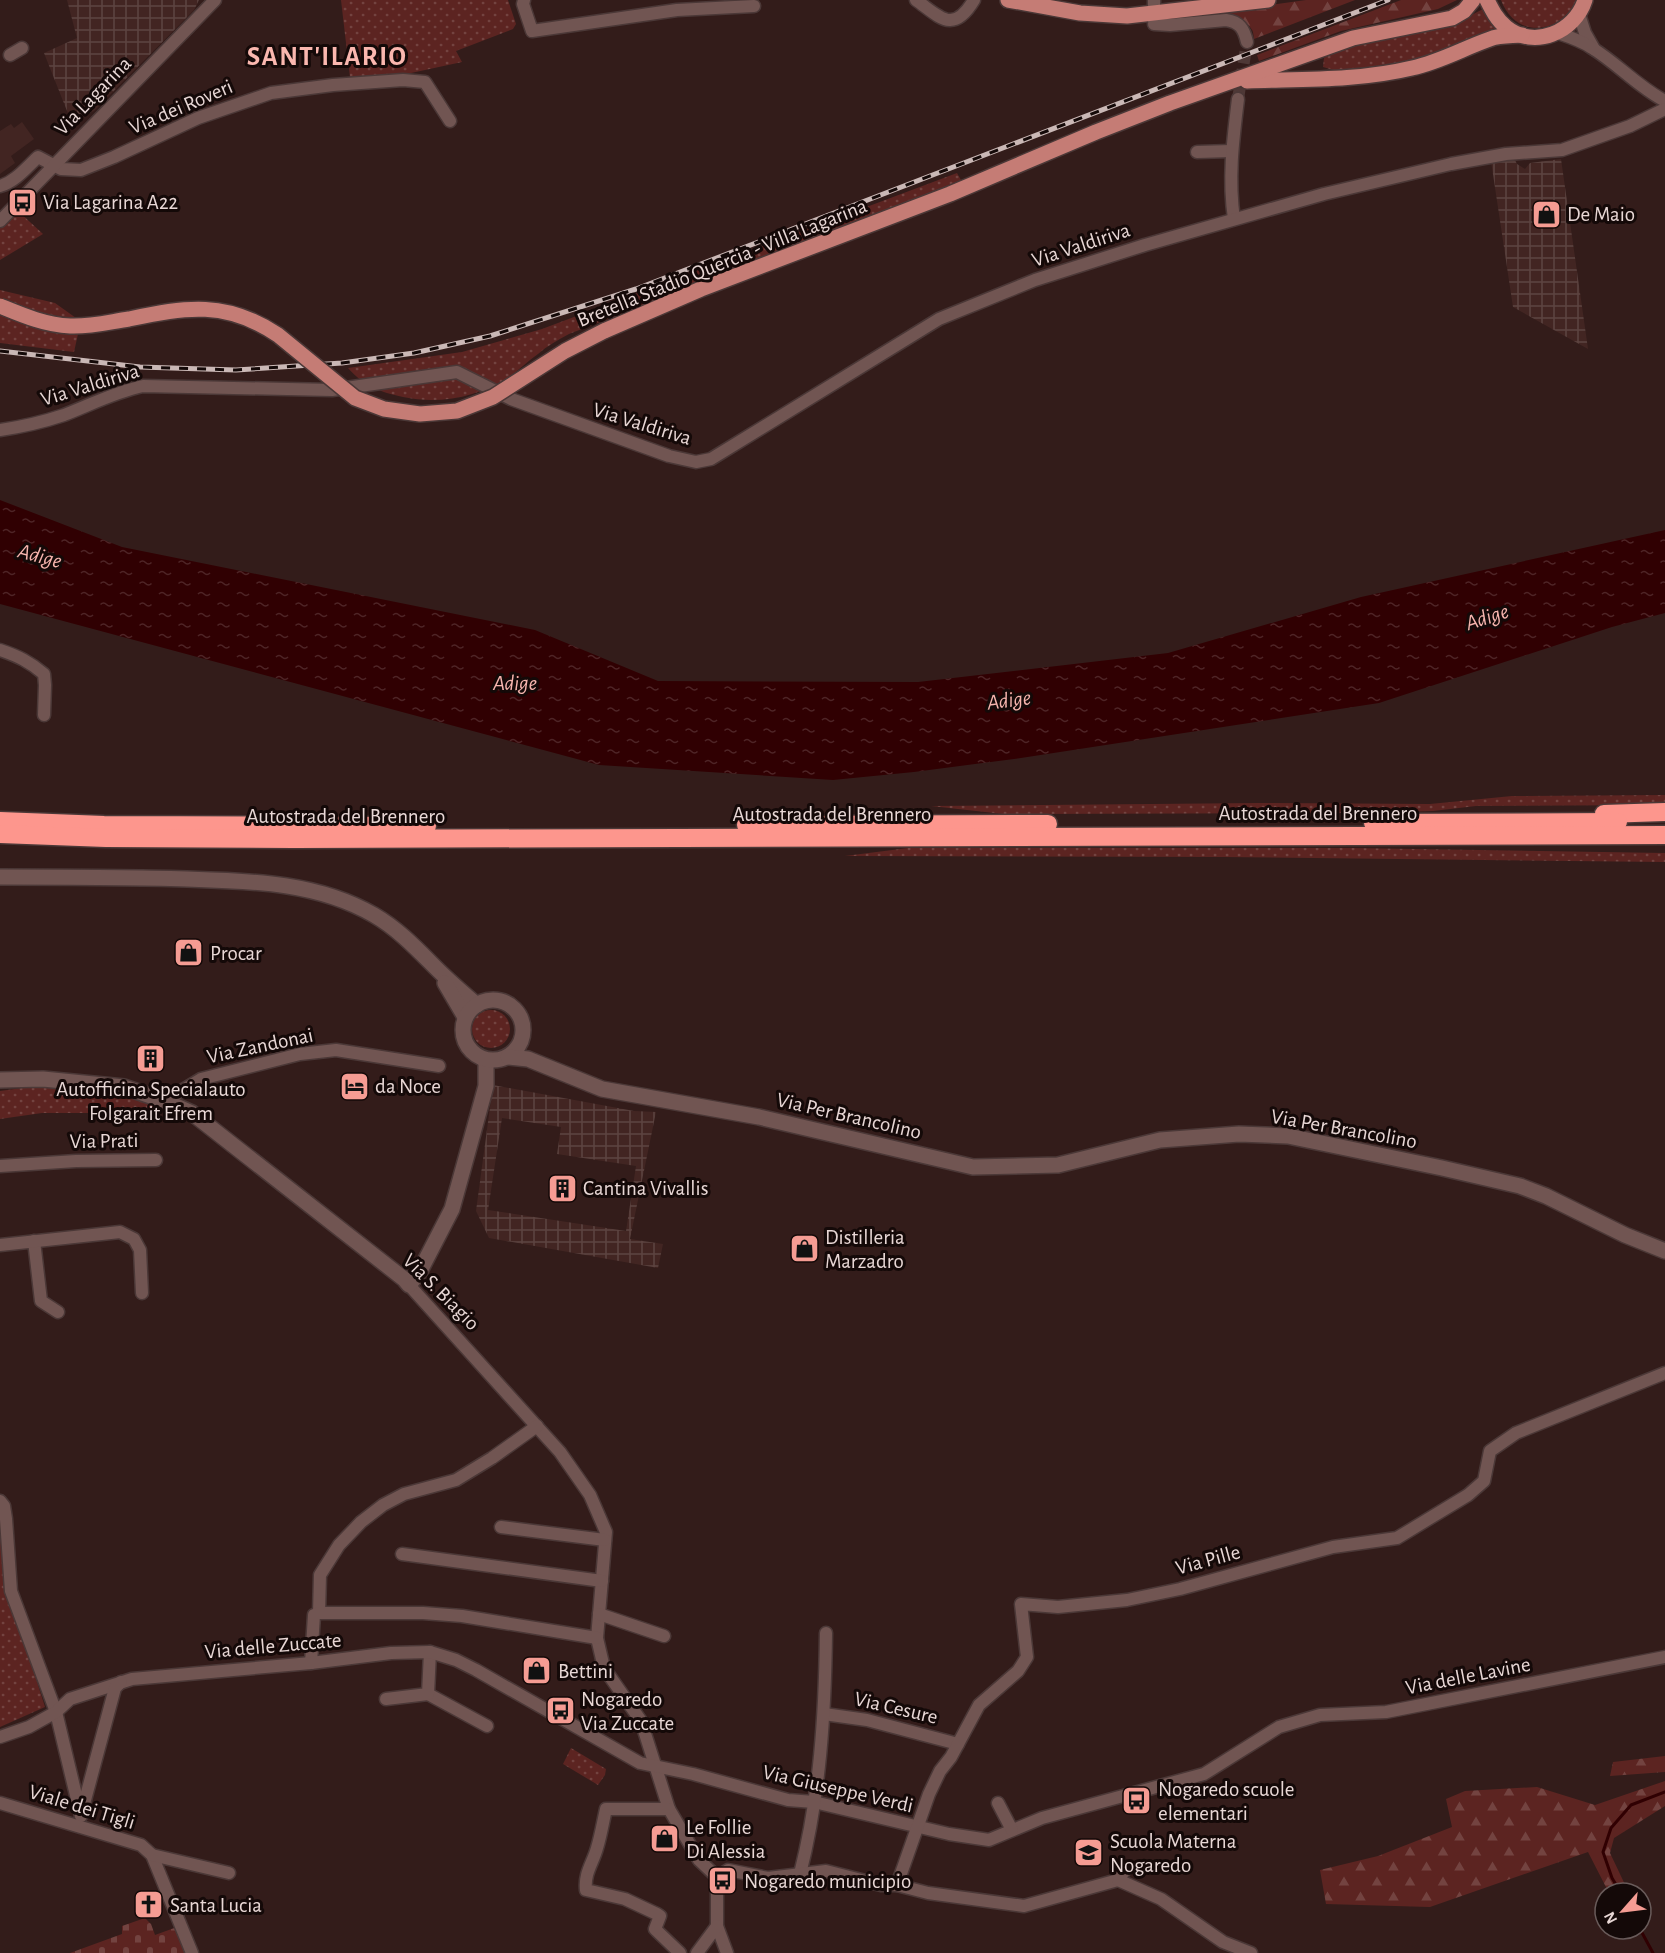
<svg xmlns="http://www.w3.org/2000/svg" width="1665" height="1953" viewBox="0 0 1665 1953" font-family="'Alegreya Sans',sans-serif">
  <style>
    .built { fill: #422522 }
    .industrial { fill: url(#industrial-grid); fill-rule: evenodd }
    .green { fill: url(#green-dots) }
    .forest { fill: url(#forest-firs) }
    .cemetery { fill: url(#cemetery-stones) }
    .water { fill: url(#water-ripples) }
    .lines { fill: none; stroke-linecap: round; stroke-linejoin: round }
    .stream { stroke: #300002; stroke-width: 3 }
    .minor-tunnel { stroke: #4e3836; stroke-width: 12; stroke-dasharray: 12 6; stroke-linecap: butt }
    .minor-casing { stroke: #4b3837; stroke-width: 15 }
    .tertiary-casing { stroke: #4b3837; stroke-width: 18 }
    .secondary-casing { stroke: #4b3837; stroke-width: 18 }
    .primary-casing { stroke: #4b3837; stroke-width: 18 }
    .motorway-casing { stroke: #4b3837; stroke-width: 21 }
    .minor { stroke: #715552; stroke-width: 12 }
    .tertiary { stroke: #715552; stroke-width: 15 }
    .secondary { stroke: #715552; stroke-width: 15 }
    .primary { stroke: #c57c75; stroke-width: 15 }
    .motorway { stroke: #fd968d; stroke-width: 18 }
    .rail-casing { stroke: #cab8b6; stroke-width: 5 }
    .rail { stroke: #140908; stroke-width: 3; stroke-dasharray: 9; stroke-linecap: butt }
    .primary-bridge-casing { stroke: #4b3837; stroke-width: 18; stroke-linecap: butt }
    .primary-bridge { stroke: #c57c75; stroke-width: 15 }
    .labels { text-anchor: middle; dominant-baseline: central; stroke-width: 6; stroke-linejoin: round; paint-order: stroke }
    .street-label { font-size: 21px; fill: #e8d7d5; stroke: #140908 }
    .poi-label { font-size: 21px; fill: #e8d7d5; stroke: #140908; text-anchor: start }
    .water-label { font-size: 22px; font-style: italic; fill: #f7b5ae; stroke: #140908 }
    .district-label { font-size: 27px; font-weight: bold; letter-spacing: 1.5px; fill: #fab7af; stroke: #140908 }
  </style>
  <defs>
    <pattern id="industrial-grid" width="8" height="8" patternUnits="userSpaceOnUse" patternTransform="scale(1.5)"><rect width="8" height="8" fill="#422522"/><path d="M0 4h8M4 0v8" fill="none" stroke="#5d4441"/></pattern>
    <pattern id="green-dots" width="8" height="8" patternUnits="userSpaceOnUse" patternTransform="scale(1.5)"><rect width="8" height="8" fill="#5c2421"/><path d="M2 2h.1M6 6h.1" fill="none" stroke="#734340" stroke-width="1.8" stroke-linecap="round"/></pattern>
    <pattern id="forest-firs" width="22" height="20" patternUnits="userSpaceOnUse" patternTransform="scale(1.5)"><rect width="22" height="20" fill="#5c2421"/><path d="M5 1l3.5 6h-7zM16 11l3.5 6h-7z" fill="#734340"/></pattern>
    <pattern id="cemetery-stones" width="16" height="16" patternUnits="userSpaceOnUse" patternTransform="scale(1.5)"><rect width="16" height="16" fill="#5c2421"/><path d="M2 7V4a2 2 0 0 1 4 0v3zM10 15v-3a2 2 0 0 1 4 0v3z" fill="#734340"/></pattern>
    <pattern id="water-ripples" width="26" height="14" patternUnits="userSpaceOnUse" patternTransform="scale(1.5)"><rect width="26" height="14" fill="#300002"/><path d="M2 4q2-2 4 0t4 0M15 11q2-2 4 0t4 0" fill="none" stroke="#4e2426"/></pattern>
  </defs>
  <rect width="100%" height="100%" fill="#331c1a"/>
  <path class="built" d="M 22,122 L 34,139 L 11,156 L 15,163 L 0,174 L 0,131 L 11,124 L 14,128 Z"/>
  <g class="industrial">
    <path d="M 67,0 L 199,0 L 194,10 L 94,111 L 71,121 L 44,53 L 77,38 Z"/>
    <path d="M 1514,158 L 1517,164 L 1525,169 L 1530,163 L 1561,159 L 1588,349 L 1513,307 L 1491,161 Z"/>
    <path d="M 493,1085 L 634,1111 L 656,1112 L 630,1239 L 663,1244 L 658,1268 L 489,1238 L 476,1211 ZM 502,1118 L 561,1127 L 557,1154 L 636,1166 L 626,1231 L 488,1210 Z"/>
  </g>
  <g class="green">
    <path d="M 341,0 L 508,0 L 516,24 L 513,29 L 456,51 L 462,62 L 351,86 Z"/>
    <path d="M 1501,0 L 1578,0 C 1560,34 1516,40 1501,0 Z"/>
    <path d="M 1485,8 L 1502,32 L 1417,64 L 1337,71 L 1323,67 L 1324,58 L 1343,48 L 1411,31 L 1454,24 Z"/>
    <path d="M 957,173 L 961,180 L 919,198 L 569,334 C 558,340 547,346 538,354 C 528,361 519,370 509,377 C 478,397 440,405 403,397 C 380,392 364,386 348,368 L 462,352 L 542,329 Z"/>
    <path d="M 17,210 L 43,234 L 0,260 L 0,228 Z"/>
    <path d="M 0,290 L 55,303 L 76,318 C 49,317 25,308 0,298 Z"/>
    <path d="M 0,315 L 53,333 L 78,334 L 74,352 L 0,343 Z"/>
    <path d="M 1665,795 L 1665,805 L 1476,806 L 1433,811 L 1369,813 L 1003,814 L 931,806 L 1259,803 L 1430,804 L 1512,796 Z"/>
    <path d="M 908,848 L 1352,848 L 1665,853 L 1665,862 L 1224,857 L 845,856 Z"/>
    <circle cx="491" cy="1029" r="19"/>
    <path d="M 22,1088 L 70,1088 L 133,1095 L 167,1106 L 161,1113 L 42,1113 L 0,1119 L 0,1091 Z"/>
    <path d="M 0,1510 L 28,1653 L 45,1707 L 0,1727 Z"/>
    <path d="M 571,1748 L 606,1769 L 605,1775 L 598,1785 L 563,1764 Z"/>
  </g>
  <g class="forest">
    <path d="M 1306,0 L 1355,0 L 1254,39 C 1254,38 1253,30 1252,30 C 1242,9 1183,21 1163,22 L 1203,14 Z"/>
    <path d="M 1401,0 L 1457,0 L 1438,9 L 1341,31 L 1259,61 L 1257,55 Z"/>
    <path d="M 1665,1756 L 1665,1772 L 1610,1776 L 1613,1762 Z"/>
    <path d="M 1665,1781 L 1665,1806 L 1614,1838 L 1610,1853 L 1629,1893 L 1609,1893 L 1588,1852 L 1430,1907 L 1326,1904 L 1320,1870 L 1378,1856 L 1452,1827 L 1446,1799 L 1465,1791 L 1537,1787 L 1595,1805 Z"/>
  </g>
  <path class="cemetery" d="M 145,1918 L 151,1924 L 155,1935 L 177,1927 L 185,1953 L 70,1953 L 122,1934 L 122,1926 Z"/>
  <path class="water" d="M 0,500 L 122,547 L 535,630 L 658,681 L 918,682 L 1168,653 L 1361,597 L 1665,530 L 1665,613 L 1612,627 L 1379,703 L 1021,758 L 914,772 L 833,780 L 599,765 L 0,604 Z"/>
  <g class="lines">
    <g class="stream">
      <path d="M 1621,1893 L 1612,1878 L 1603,1852 L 1611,1828 L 1631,1805 L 1665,1792"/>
      <path d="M 1640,1929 L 1653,1953"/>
    </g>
    <path class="minor-tunnel" d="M 1238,99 L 1247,42"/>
    <defs>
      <g id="minor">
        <path d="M 524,0 L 523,4 L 532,31 L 677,10 L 754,6"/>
        <path d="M 916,0 C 940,17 953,35 974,0"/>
        <path d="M 1154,0 L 1154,20"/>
        <path d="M 1579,14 L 1585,33 L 1594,49"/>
        <path d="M 1154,24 L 1170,25 L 1226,20 C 1240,22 1244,29 1247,42"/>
        <path d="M 1558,33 C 1570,37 1582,41 1592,48 C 1618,64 1638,87 1665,101"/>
        <path d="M 10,55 L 22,48"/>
        <path d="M 1197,152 L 1231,151"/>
        <path d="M 0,186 C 15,182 27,167 38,157 L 61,169 L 81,170 L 114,157 L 198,118 L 271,93 L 333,85 L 403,80 L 425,82 L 450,121"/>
        <path d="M 1234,219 C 1228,178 1233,140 1238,99"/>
        <path d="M 0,221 L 215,0"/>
        <path d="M 0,430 C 21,427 43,422 64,415 C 90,405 115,392 143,386 L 332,390 L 457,372 L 511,399 L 669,456 L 696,462 L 711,459 L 939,319 L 1035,280 L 1145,245 L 1324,194 L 1451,164 L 1506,154 L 1562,150 L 1630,126 L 1665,109"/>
        <path d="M 0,650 C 18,656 30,662 44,674 L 45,685 L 44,715"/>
        <path d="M 165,1101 L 201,1079 L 300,1054 L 336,1050 L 439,1066"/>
        <path d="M 0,1166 L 76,1161 L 156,1160"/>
        <path d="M 34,1241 L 41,1301 L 58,1312"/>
        <path d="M 0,1245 L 120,1232 L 134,1239 L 140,1250 L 142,1293"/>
        <path d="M 409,1285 L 560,1452 L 590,1495 L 606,1532 L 597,1638 L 604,1668 L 641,1721 L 669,1809 L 699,1860 L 717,1877"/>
        <path d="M 0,1501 L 4,1506 L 6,1519 L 11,1591 L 56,1712 L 81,1816"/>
        <path d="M 501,1527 L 605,1540"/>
        <path d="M 402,1554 L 602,1581"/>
        <path d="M 319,1613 L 320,1575 L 339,1545 L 361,1522 L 383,1505 L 404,1494 L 456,1480 L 492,1458 L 537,1426"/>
        <path d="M 599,1614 L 664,1636"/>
        <path d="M 311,1663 L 314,1615 L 319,1613 L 423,1613 L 462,1616 L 597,1638"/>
        <path d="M 428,1694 L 487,1726"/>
        <path d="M 386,1699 L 428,1694 L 430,1652"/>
        <path d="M 824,1714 L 867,1720 L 958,1744"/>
        <path d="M 0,1737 L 29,1727 L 56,1712 L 70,1699 L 132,1679 L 311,1663 L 391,1653 L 430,1652 L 456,1660 L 476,1670 L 640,1763 L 693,1774 L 788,1800 L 814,1802 L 949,1834 L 989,1840 L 1042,1818 L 1204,1774 L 1279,1727 L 1320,1715 L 1386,1712 L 1665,1657"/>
        <path d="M 0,1803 L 141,1845 L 152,1855 L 192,1953"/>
        <path d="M 998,1803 L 1012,1830"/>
        <path d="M 669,1809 L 606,1809 C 603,1822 601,1835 597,1848 C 593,1863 584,1873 586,1890 L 625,1899 L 657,1914 L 660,1916 L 655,1929 L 657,1931 L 680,1953"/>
        <path d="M 81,1815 L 115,1688 L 121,1682"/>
        <path d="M 152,1855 L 229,1873"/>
        <path d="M 800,1874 C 820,1795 825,1715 826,1633"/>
        <path d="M 717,1877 L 728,1870 L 768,1878 L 826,1871 L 881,1885 L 897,1885 L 928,1893 L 1024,1906 L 1118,1880 L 1125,1870"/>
        <path d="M 717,1877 L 717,1926 L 727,1953"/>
        <path d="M 1118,1880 L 1161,1899 L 1223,1942 L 1251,1953"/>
        <path d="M 897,1885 L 929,1794 L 940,1771 L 951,1757 L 979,1705 L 1018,1671 L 1027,1657 L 1021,1604 L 1058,1607 L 1127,1600 L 1180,1589 L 1333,1547 L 1397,1538 L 1468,1495 L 1484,1481 L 1490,1451 L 1516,1433 L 1665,1373"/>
        <path d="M 697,1953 L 717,1926"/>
      </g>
      <path id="tertiary" d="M 0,1080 L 43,1079 L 124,1087 L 165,1101 L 192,1113 L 404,1279 L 409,1285 L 420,1271 L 452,1209 L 486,1086 L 486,1060"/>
      <g id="secondary">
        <path d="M 0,877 C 62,877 125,877 187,879 C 251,881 317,882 374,915 C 398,929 416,948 436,968 C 449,981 463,993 477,1005"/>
        <path d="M 445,983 L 465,1017"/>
        <circle cx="493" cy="1030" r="30"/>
        <path d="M 508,1057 L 528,1059 L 602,1089 L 759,1117 L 973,1167 L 1058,1165 L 1160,1140 L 1239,1134 L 1288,1136 L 1442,1168 L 1520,1186 L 1546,1196 L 1625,1235 L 1665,1251"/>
      </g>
      <g id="primary">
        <path d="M 1008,0 L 1080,13 L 1127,16 L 1268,0"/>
        <path d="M 1487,0 C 1492,10 1497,20 1506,27 C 1534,50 1575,32 1585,0"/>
        <path d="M 1247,81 C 1302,79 1358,81 1412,68 C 1440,62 1464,48 1490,39 C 1499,35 1512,36 1522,35"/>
        <path d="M 604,331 L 701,289 L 950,194 L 1096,132 L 1170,103 L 1353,38 L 1452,18 L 1464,11 L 1473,0"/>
      </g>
      <g id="motorway">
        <path d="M 1604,814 L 1665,812"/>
        <path d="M 0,821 L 104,825 L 427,826"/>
        <path d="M 1373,823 L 1618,822"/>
        <path d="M 746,825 L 1048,824"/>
        <path d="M 0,834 L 106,838 L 294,839 L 1665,835"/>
      </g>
    </defs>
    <use href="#minor" class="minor-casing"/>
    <use href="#tertiary" class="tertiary-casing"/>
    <use href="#secondary" class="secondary-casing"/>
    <use href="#primary" class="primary-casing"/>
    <use href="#motorway" class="motorway-casing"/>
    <use href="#minor" class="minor"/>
    <use href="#tertiary" class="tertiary"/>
    <use href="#secondary" class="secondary"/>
    <use href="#primary" class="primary"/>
    <use href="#motorway" class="motorway"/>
    <defs>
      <path id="rail" d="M 0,351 L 140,367 L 236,370 L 342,363 L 414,353 L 490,336 L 636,289 L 1388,0"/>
    </defs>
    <use href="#rail" class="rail-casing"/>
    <use href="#rail" class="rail"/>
    <defs>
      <path id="primary-bridge" d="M 0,306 C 22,315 45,325 70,326 C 90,327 109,322 129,319 C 186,307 226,300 278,335 L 355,398 L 384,409 L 420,414 L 457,411 L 493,397 L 565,351 L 604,331"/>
    </defs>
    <use href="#primary-bridge" class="primary-bridge-casing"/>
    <use href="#primary-bridge" class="primary-bridge"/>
  </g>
  <defs>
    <symbol id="bus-square" viewBox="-11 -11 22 22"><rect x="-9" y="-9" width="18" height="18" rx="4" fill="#f59c93" stroke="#140908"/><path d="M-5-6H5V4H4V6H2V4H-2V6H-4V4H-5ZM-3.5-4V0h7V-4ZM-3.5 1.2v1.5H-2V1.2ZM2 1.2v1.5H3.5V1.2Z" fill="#111"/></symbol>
    <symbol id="shop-square" viewBox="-11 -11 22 22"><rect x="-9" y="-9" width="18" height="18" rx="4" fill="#f59c93" stroke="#140908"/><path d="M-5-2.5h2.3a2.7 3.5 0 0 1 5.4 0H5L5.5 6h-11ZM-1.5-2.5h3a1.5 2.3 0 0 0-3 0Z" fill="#111"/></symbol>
    <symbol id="building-square" viewBox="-11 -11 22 22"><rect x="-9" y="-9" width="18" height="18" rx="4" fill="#f59c93" stroke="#140908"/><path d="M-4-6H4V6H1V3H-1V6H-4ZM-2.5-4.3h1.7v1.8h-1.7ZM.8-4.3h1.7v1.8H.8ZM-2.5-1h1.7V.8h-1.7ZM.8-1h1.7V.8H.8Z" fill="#111"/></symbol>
    <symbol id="hotel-square" viewBox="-11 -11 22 22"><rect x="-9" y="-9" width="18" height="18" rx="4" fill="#f59c93" stroke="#140908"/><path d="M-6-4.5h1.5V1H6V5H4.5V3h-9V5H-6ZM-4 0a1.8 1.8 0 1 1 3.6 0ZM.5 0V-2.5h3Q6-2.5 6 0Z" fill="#111"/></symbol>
    <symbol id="school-square" viewBox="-11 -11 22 22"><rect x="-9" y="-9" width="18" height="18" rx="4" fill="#f59c93" stroke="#140908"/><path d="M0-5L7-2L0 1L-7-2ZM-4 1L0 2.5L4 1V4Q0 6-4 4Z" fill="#111"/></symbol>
    <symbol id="church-square" viewBox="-11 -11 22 22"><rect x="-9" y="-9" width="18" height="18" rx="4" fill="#f59c93" stroke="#140908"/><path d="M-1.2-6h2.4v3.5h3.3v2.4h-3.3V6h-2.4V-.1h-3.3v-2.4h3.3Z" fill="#111"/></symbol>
  </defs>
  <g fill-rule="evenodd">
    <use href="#bus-square" x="6" y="186" width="33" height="33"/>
    <use href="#shop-square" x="1530" y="198" width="33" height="33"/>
    <use href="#shop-square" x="172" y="936" width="33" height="33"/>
    <use href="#building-square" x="134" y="1042" width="33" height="33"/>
    <use href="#hotel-square" x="338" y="1070" width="33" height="33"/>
    <use href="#building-square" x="546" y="1172" width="33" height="33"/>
    <use href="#shop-square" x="788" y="1232" width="33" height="33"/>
    <use href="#shop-square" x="520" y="1654" width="33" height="33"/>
    <use href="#bus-square" x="544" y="1694" width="33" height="33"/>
    <use href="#bus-square" x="1120" y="1784" width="33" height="33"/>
    <use href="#shop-square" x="648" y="1822" width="33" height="33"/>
    <use href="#school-square" x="1072" y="1836" width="33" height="33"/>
    <use href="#bus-square" x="706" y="1864" width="33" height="33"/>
    <use href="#church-square" x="132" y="1888" width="33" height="33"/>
  </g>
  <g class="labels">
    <g class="street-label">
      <text transform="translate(93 96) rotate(-46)">Via Lagarina</text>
      <text transform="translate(181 107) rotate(-23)">Via dei Roveri</text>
      <text transform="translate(1081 245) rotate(-18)">Via Valdiriva</text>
      <text transform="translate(722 263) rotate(-22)">Bretella Stadio Quercia - Villa Lagarina</text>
      <text transform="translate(90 385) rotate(-17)">Via Valdiriva</text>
      <text transform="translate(642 424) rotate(17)">Via Valdiriva</text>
      <text x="1318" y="813">Autostrada del Brennero</text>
      <text x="832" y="814">Autostrada del Brennero</text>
      <text x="346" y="816">Autostrada del Brennero</text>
      <text transform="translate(260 1046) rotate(-12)">Via Zandonai</text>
      <text transform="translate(849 1116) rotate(13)">Via Per Brancolino</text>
      <text transform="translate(1344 1129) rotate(10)">Via Per Brancolino</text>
      <text transform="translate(104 1141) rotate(-1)">Via Prati</text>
      <text transform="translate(441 1292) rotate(45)">Via S. Biagio</text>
      <text transform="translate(1208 1560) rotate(-15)">Via Pille</text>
      <text transform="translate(273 1646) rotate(-5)">Via delle Zuccate</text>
      <text transform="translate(1468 1676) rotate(-11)">Via delle Lavine</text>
      <text transform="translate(896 1708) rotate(13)">Via Cesure</text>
      <text transform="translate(838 1789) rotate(13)">Via Giuseppe Verdi</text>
      <text transform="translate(82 1807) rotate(17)">Viale dei Tigli</text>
    </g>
    <g class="poi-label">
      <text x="43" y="202">Via Lagarina A22</text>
      <text x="1567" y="214">De Maio</text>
      <text x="210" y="953">Procar</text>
      <text x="375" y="1086">da Noce</text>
      <text x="151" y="1089" text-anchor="middle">Autofficina Specialauto<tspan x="151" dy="24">Folgarait Efrem</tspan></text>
      <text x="583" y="1188">Cantina Vivallis</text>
      <text x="825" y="1237">Distilleria<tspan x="825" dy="24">Marzadro</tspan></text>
      <text x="558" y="1671">Bettini</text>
      <text x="581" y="1699">Nogaredo<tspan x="581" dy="24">Via Zuccate</tspan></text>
      <text x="1158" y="1789">Nogaredo scuole<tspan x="1158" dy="24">elementari</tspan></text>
      <text x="686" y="1827">Le Follie<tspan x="686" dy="24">Di Alessia</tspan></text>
      <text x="1110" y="1841">Scuola Materna<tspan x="1110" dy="24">Nogaredo</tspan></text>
      <text x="744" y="1881">Nogaredo municipio</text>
      <text x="170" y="1905">Santa Lucia</text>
    </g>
    <g class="water-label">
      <text transform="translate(40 556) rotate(15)">Adige</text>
      <text transform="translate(1487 617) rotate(-18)">Adige</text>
      <text x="515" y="683">Adige</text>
      <text transform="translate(1009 700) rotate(-7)">Adige</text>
    </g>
    <g class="district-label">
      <text x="327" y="56">SANT'ILARIO</text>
    </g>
  </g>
  <g transform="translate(1623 1911) rotate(242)"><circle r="28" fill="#140908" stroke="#695b5a" stroke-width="1.5"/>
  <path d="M0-4.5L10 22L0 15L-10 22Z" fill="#f59c93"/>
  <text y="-9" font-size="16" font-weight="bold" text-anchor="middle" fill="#e8d7d5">N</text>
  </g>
</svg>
